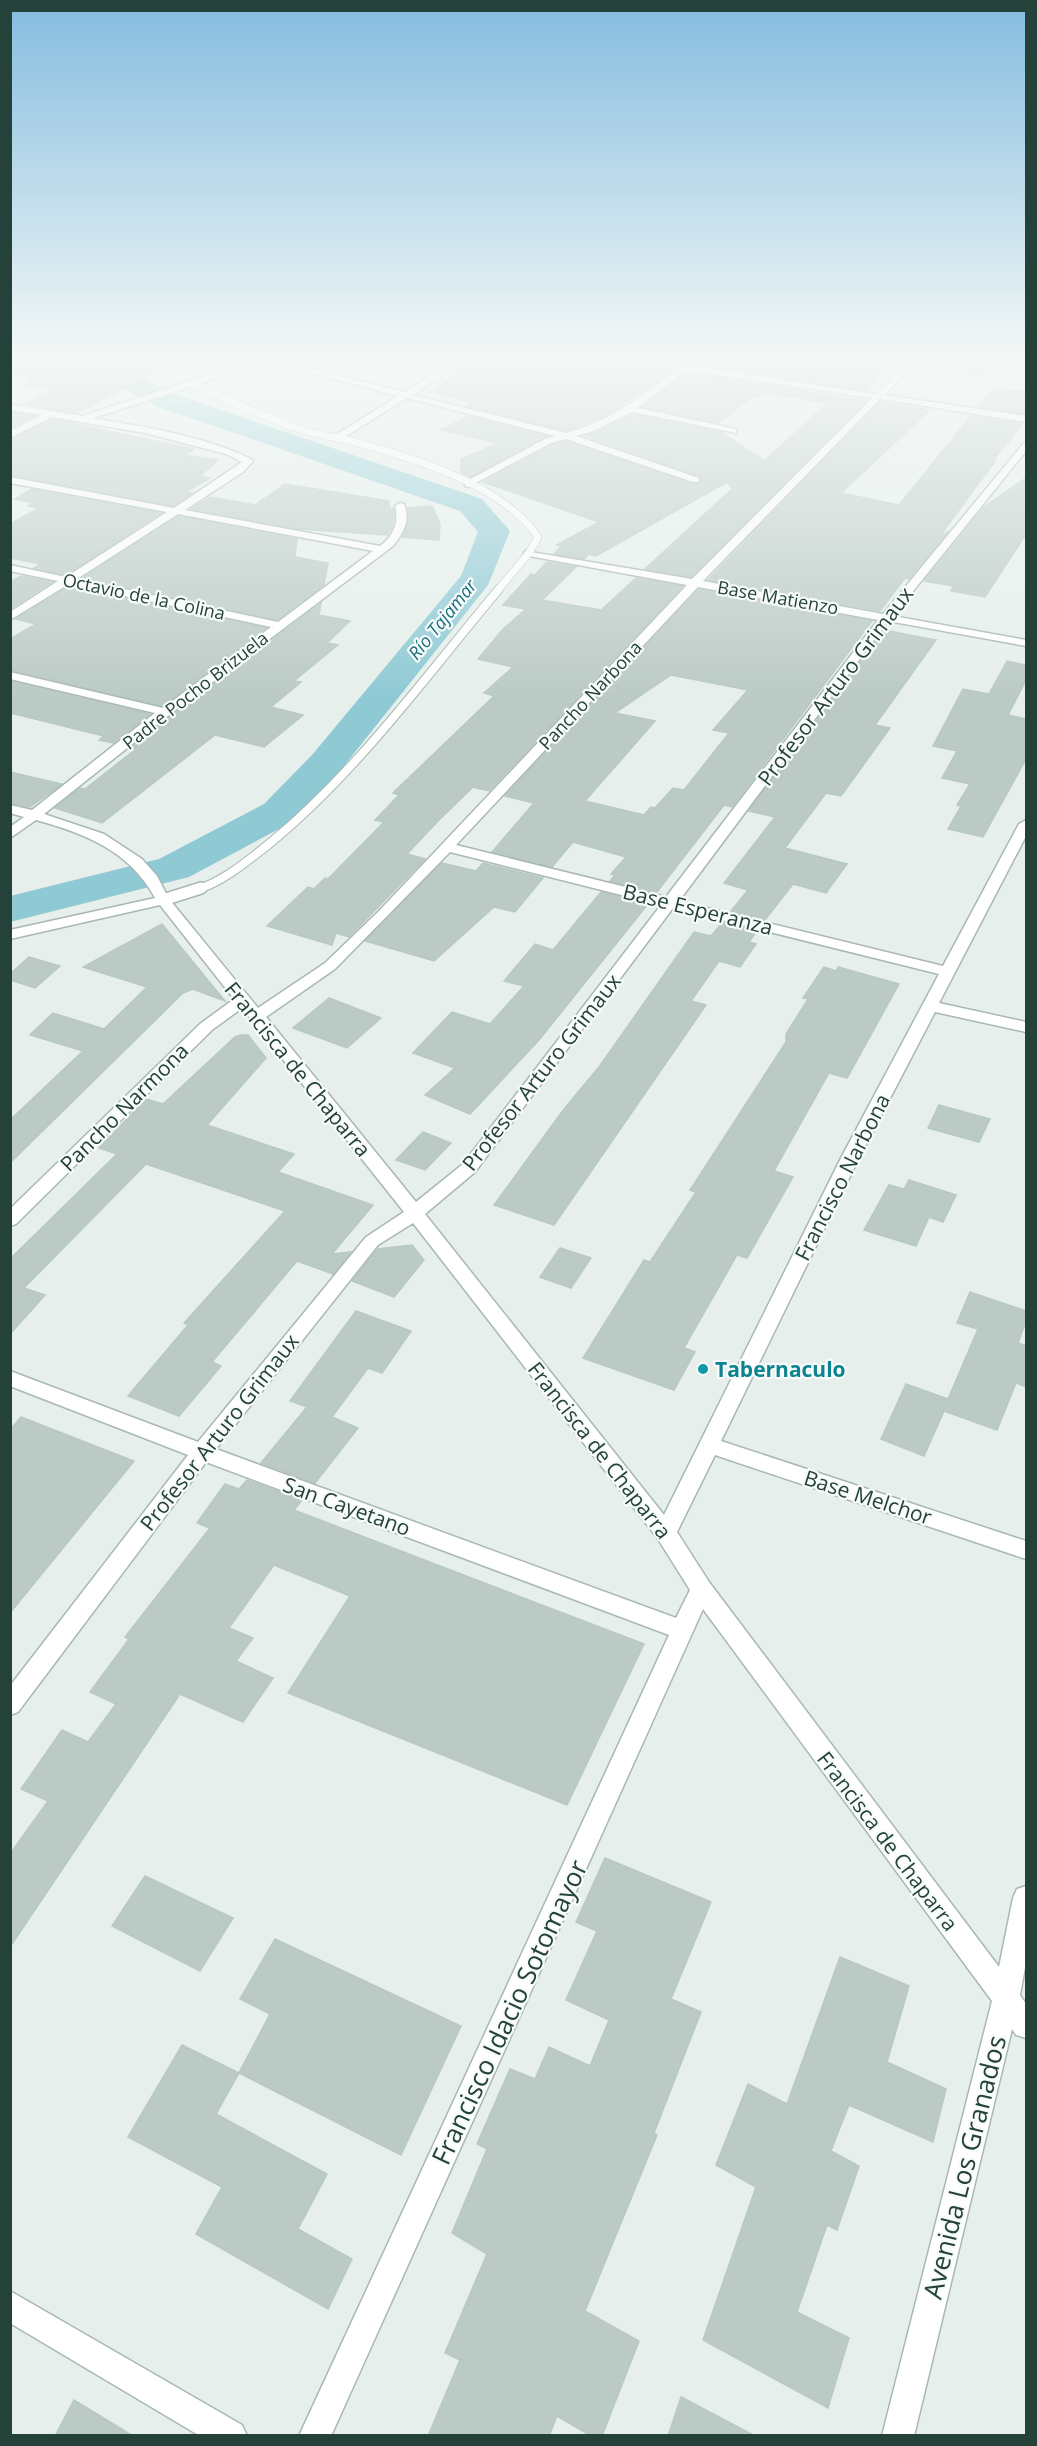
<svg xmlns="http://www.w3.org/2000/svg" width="1037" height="2446" viewBox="0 0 1037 2446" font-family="'Open Sans',sans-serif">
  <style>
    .green { fill: #bfe0c8 }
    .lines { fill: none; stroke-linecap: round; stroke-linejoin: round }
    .river { fill: #8ec9d4; fill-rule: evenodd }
    .building { fill: #bbcac4; stroke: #b8c9c2; stroke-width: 1.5; fill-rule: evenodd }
    .service-far2-casing { stroke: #a8b8b2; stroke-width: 8 }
    .service-far1-casing { stroke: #a8b8b2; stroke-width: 10 }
    .service-casing { stroke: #a8b8b2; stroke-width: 14 }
    .minor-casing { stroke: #a8b8b2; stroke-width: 3 }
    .service-far2 { stroke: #fff; stroke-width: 7 }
    .service-far1 { stroke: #fff; stroke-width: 8 }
    .service { stroke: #fff; stroke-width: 11 }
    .minor { fill: #fff; fill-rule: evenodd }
    .culture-dot { fill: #0f9aa8; stroke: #f7fbf9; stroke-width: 2 }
    .labels { text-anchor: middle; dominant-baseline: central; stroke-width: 4.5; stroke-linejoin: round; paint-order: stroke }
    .far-street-label { font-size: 18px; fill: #24423a; stroke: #f7fbf9 }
    .far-water-label { font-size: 18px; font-style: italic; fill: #1c6f80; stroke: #f7fbf9 }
    .street-label { font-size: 21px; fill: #24423a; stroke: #f7fbf9 }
    .culture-label { font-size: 21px; font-weight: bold; fill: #0d838f; stroke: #f7fbf9; text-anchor: start }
    .near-street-label { font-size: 26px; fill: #24423a; stroke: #f7fbf9 }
  </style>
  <rect width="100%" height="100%" fill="#e6efeb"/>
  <path class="green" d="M 958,360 L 1000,360 L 983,377 L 946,371 Z"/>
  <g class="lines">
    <path class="river" d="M 88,360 L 114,360 L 121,368 L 177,395 L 482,499 L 510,531 L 488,585 L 340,771 L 292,822 L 189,877 L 10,922 L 10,896 L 159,859 L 264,804 L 312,755 L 461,576 L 478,532 L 460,511 L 159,407 L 103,378 Z"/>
  </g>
  <g class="building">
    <path d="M 10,360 L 178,360 L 77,413 L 26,404 L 55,389 L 25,385 L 34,378 L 10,375 Z"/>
    <path d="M 473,360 L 607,360 L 672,370 L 610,413 L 566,431 L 467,406 L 473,403 L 431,392 Z"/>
    <path d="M 721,360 L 896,360 L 867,390 L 712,367 Z"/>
    <path d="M 687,372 L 866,401 L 691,577 L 645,569 L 732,489 L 727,482 L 596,556 L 589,554 L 584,559 L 554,554 L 561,546 L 557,545 L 599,522 L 483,482 L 552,445 L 566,441 L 699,484 L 700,476 L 584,436 L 632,414 L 721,432 L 764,461 L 828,403 L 764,393 L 757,398 L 752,397 L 718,423 L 643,407 Z"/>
    <path d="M 992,389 L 1026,392 L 1026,414 L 978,407 Z"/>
    <path d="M 880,402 L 930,410 L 841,493 L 899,505 L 971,416 L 1023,424 L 993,460 L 996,460 L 939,537 L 949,531 L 909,579 L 905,578 L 880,611 L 708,580 Z"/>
    <path d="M 10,412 L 11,412 L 35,416 L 10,428 Z"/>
    <path d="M 468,416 L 547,436 L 470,477 L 461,472 L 461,459 L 499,443 L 442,430 Z"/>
    <path d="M 52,419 L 194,449 L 184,455 L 218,460 L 200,476 L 210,478 L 186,492 L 192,493 L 174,506 L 10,475 L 10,440 Z"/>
    <path d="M 1026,478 L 1026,534 L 985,597 L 951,591 L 953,586 L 924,581 L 984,507 Z"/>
    <path d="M 285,484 L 389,501 L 390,509 L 393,508 L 394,512 L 392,527 L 387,535 L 299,529 L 191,509 L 210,497 L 255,505 Z"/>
    <path d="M 32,489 L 161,513 L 66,575 L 34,568 L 41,564 L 10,558 L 10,524 L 39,508 L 28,506 L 33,503 L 15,499 Z"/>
    <path d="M 432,506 L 440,524 L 439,540 L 402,537 L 408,522 L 408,508 Z"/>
    <path d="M 178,516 L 297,539 L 295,557 L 328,563 L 324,585 L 277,620 L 83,578 Z"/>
    <path d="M 547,562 L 576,567 L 542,600 L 601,610 L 636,578 L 683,586 L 489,791 L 473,787 L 438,821 L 407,854 L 425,859 L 349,937 L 336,933 L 332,945 L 267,926 L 308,887 L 314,889 L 325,878 L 328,879 L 384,822 L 375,820 L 399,795 L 393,793 L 494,696 L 484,693 L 513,667 L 478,659 L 503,629 L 526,609 L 503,605 L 531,574 L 535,575 Z"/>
    <path d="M 21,576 L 52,582 L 10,609 L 10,582 Z"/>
    <path d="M 69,586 L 266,628 L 162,706 L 10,670 L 10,639 L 36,624 L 16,619 Z"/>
    <path d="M 699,589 L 872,621 L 732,807 L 724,805 L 657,892 L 610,881 L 615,875 L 611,874 L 626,857 L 573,842 L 552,867 L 492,852 L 534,803 L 505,796 ZM 671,675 L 748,690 L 713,730 L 729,733 L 684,790 L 673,788 L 655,808 L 651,807 L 644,815 L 585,801 L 655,721 L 615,713 Z"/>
    <path d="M 321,603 L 319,615 L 350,621 L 327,643 L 338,645 L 294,681 L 301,682 L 271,707 L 303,715 L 264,747 L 215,735 L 102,823 L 55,808 L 80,788 L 85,789 L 136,749 L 131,748 L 170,717 Z"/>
    <path d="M 884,630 L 936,640 L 875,725 L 890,728 L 841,796 L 826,793 L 785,848 L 847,864 L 826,893 L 793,884 L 765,920 L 731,911 L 748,890 L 724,883 L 775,817 L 749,811 Z"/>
    <path d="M 1007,661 L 1026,665 L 1026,680 L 1008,715 L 1026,719 L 1026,759 L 983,837 L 948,829 L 961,806 L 957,805 L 970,784 L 942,778 L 957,751 L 933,746 L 963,689 L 989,694 Z"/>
    <path d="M 10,681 L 150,714 L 113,743 L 99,740 L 104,736 L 10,713 Z"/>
    <path d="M 10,772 L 62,784 L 30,807 L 10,803 Z"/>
    <path d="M 442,863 L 476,871 L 483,863 L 543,878 L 515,912 L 494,907 L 434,961 L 365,941 Z"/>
    <path d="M 601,892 L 648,904 L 539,1040 L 470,1114 L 425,1095 L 455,1068 L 413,1053 L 452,1012 L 490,1024 L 524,986 L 504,981 L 535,944 L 553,950 Z"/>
    <path d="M 722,923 L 757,931 L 749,942 L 756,944 L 740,967 L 719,961 L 691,1001 L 706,1005 L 554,1225 L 494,1205 L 564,1109 L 599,1067 L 694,932 L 711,936 Z"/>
    <path d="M 162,924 L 225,1001 L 193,989 L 183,993 L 10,1163 L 10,1120 L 83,1051 L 30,1035 L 53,1013 L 104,1029 L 147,987 L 83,967 Z"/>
    <path d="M 29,957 L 60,966 L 35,988 L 10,980 L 10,974 Z"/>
    <path d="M 824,967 L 836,971 L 838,967 L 899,984 L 847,1078 L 829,1073 L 774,1171 L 793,1177 L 747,1258 L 737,1255 L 684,1348 L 695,1352 L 674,1390 L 583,1358 L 644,1260 L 650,1262 L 696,1192 L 690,1190 L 786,1042 L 786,1034 L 808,999 L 803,998 Z"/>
    <path d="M 329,998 L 381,1018 L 347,1048 L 293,1028 Z"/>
    <path d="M 241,1035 L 248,1035 L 266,1058 L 207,1125 L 294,1154 L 278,1172 L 373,1205 L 332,1254 L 351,1252 L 333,1274 L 297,1261 L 212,1362 L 221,1366 L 179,1416 L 128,1396 L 188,1325 L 184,1323 L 285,1211 L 146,1164 L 24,1288 L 45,1295 L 10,1334 L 10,1259 L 117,1154 L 99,1148 L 146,1099 L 163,1104 L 235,1037 Z"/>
    <path d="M 939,1105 L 990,1119 L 979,1142 L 928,1128 Z"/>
    <path d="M 423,1132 L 451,1143 L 425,1170 L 396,1160 Z"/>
    <path d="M 909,1180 L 956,1195 L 943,1222 L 929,1217 L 916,1246 L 864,1230 L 889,1185 L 904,1189 Z"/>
    <path d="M 412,1245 L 424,1260 L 394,1297 L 352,1281 L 378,1249 Z"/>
    <path d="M 560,1248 L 591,1258 L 571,1288 L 540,1277 Z"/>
    <path d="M 970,1292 L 1026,1311 L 1026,1321 L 1018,1343 L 1026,1346 L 1026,1387 L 1016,1383 L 997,1430 L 944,1411 L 924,1456 L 881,1439 L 906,1384 L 948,1399 L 978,1329 L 957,1323 Z"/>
    <path d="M 356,1311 L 411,1331 L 382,1373 L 368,1368 L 332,1417 L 358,1428 L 315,1483 L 261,1463 L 307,1407 L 290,1401 Z"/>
    <path d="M 21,1417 L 134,1461 L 10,1613 L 10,1430 Z"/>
    <path d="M 247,1480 L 302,1500 L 294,1510 L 644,1644 L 567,1805 L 288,1693 L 350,1596 L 274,1565 L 229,1628 L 253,1638 L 236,1661 L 273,1678 L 243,1722 L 180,1694 L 10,1947 L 10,1854 L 48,1801 L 21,1789 L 62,1730 L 88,1742 L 116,1704 L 90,1692 L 129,1639 L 125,1637 L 210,1528 L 197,1523 L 225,1484 L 239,1489 Z"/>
    <path d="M 605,1858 L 711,1902 L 671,1999 L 701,2012 L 654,2133 L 657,2135 L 585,2311 L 639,2341 L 602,2436 L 591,2436 L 557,2416 L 549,2436 L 428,2436 L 460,2360 L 445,2353 L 487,2254 L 452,2233 L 487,2149 L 477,2144 L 510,2069 L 535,2079 L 549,2047 L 590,2066 L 609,2020 L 566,2000 L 597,1931 L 576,1922 Z"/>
    <path d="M 145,1876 L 233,1918 L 200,1971 L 112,1926 Z"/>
    <path d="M 275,1939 L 461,2026 L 401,2155 L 239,2073 L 270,2014 L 240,1999 Z"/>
    <path d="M 840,1957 L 909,1986 L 887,2062 L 946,2089 L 933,2142 L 849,2105 L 839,2130 L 831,2151 L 859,2166 L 837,2230 L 827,2225 L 797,2312 L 849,2338 L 828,2408 L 703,2340 L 756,2187 L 716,2165 L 748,2084 L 787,2104 Z"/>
    <path d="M 182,2045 L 239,2073 L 216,2114 L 327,2174 L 298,2229 L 352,2259 L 328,2309 L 196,2234 L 222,2187 L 128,2137 Z"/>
    <path d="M 681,2397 L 755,2436 L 668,2436 Z"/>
    <path d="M 74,2400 L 133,2436 L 55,2436 Z"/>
  </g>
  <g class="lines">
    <defs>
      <path id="service-far2" d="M 193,384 C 229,399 265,418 302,430 C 318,435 335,437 351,441 C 411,457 502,484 538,537 L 529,553 L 498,590"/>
      <path id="service-far1" d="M 196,890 C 224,881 246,862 269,844 C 357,772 426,676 499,589"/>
      <path id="service" d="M 163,900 L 201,888"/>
      <g id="minor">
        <path d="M 232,360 L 241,360 L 222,375 L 206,382 L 93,418 C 146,427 203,436 251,459 L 253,461 L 243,472 L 185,510 L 380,546 C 394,535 399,523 395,506 L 400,503 L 404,504 C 411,521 403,533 393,546 L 169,715 L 44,814 L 104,834 L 142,859 L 157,876 L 169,899 L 258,1008 L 325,963 L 379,911 L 687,585 L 529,556 L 524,553 L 525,551 L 692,579 L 872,398 L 686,370 L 638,408 L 736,429 L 736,433 L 632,412 L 594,431 L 576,436 L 699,478 L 699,482 L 693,482 L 566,439 L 551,443 L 468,487 L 465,486 L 465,482 L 545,439 L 555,436 L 407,398 L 340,440 L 334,440 L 334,436 L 398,396 L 262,360 L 274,360 L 404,392 L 457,360 L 466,360 L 413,395 L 566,433 C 610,421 642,396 678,369 L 638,363 L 634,360 L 683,364 L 690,360 L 694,363 L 692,366 L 876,394 L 910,360 L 918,360 L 885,395 L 1026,416 L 1026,422 L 880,399 L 703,581 L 883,614 L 1023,444 L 1026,443 L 1026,451 L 893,616 L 1026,640 L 1026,646 L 888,621 L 679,901 L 943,966 L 1019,824 L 1026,820 L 1026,836 L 939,1003 L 1026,1022 L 1026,1032 L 935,1012 L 859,1158 L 721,1441 L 1026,1541 L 1026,1559 L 715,1455 L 677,1532 L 709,1582 L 999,1967 L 1013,1898 L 1017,1889 L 1026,1886 L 1026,1962 L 1020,1995 L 1026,2004 L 1026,2038 L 1016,2035 L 1012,2029 L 914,2436 L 882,2436 L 992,2001 L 703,1609 L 331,2436 L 299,2436 L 669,1635 L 206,1462 L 18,1712 L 10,1715 L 10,1686 L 188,1455 L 10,1386 L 10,1371 L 198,1442 L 366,1237 L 404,1212 L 242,1008 L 212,1030 L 16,1224 L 10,1226 L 10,1209 L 200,1024 L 234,999 L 160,905 L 10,939 L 10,930 L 155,898 C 130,851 84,833 36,820 L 10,838 L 10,827 L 24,817 L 10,813 L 10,805 L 32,810 L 155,713 L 10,679 L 10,672 L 163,708 L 271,627 L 69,584 L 10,620 L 10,612 L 58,581 L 10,571 L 10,565 L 66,577 L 167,512 L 10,483 L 10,477 L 174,508 L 242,462 L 226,454 L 145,433 L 52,417 L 10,438 L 10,431 L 42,415 L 10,410 L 10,404 L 82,416 L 200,378 ZM 178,514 L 373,551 L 278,622 L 77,579 ZM 698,587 L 878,620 L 666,897 L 456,845 ZM 450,852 L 661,905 L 463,1164 L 416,1202 L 266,1017 L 335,969 ZM 673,908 L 939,974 L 841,1158 L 664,1515 L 425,1214 L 475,1172 ZM 413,1223 L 658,1539 L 690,1590 L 676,1618 L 216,1449 L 378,1245 Z"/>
        <path d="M 10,2291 L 242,2425 L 247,2436 L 200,2436 L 10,2323 Z"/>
      </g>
    </defs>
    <use href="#service-far2" class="service-far2-casing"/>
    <use href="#service-far1" class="service-far1-casing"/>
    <use href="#service" class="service-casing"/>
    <use href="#minor" class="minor-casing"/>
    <use href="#service-far2" class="service-far2"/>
    <use href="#service-far1" class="service-far1"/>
    <use href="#service" class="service"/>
    <use href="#minor" class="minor"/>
  </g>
  <linearGradient id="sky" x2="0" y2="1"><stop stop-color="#84bce0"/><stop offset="0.51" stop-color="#f4f8f6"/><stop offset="1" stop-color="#f4f8f6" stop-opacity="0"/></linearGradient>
  <rect width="1037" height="702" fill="url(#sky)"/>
  <circle class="culture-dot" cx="703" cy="1369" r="6"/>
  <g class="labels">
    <g class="far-street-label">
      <text transform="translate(144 596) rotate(12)">Octavio de la Colina</text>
      <text transform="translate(778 597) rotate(10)">Base Matienzo</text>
      <text transform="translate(195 690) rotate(-38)">Padre Pocho Brizuela</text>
      <text transform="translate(590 695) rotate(-47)">Pancho Narbona</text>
    </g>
    <g class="far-water-label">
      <text transform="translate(442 619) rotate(-51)">Río Tajamar</text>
    </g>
    <g class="street-label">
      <text transform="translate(835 686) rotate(-53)">Profesor Arturo Grimaux</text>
      <text transform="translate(698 909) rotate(14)">Base Esperanza</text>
      <text transform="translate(298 1069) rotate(51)">Francisca de Chaparra</text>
      <text transform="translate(541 1072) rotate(-52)">Profesor Arturo Grimaux</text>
      <text transform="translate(124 1107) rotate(-45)">Pancho Narmona</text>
      <text transform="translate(842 1177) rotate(-63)">Francisco Narbona</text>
      <text transform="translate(219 1432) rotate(-52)">Profesor Arturo Grimaux</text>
      <text transform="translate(600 1450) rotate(52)">Francisca de Chaparra</text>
      <text transform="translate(868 1497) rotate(18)">Base Melchor</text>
      <text transform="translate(347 1506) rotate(20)">San Cayetano</text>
      <text transform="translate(888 1841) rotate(53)">Francisca de Chaparra</text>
    </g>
    <g class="culture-label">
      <text x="715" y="1369">Tabernaculo</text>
    </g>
    <g class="near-street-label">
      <text transform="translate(509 2012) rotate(-65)">Francisco Idacio Sotomayor</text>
      <text transform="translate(964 2167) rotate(-76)">Avenida Los Granados</text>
    </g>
  </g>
  <rect width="1037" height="2446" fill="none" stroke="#24423a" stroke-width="24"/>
</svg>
